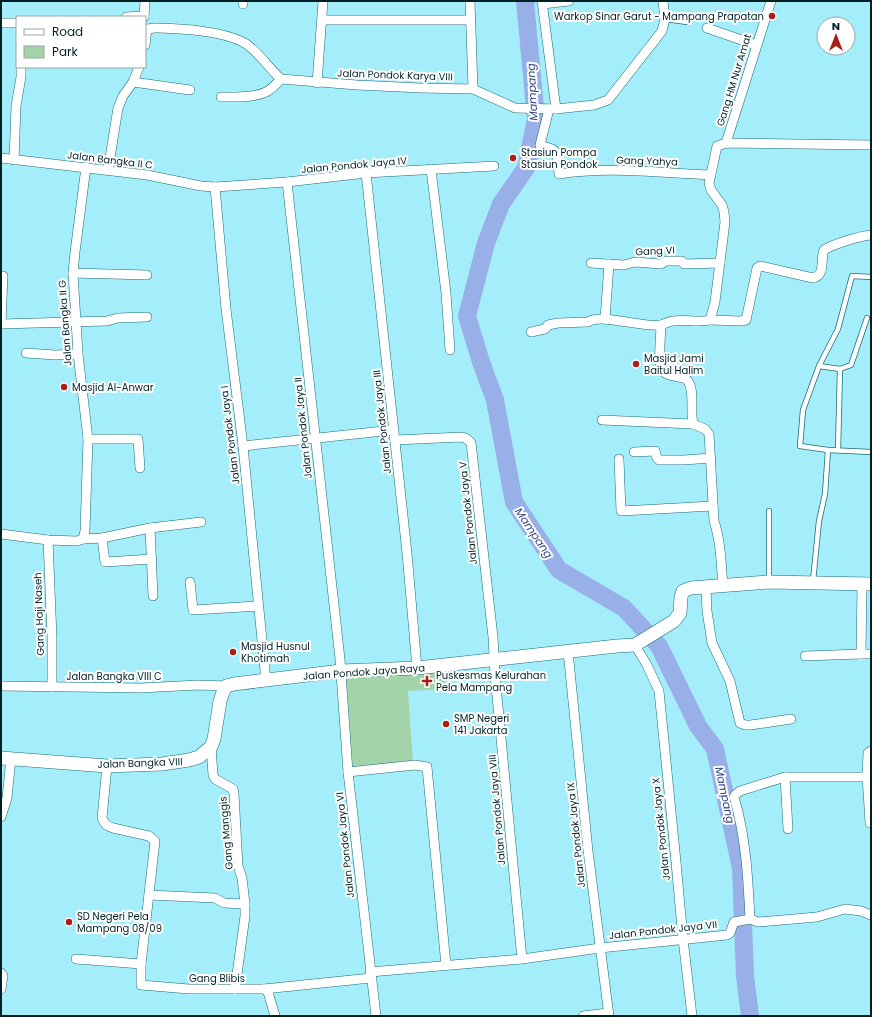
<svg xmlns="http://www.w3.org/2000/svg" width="872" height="1017" viewBox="0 0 872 1017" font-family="Poppins,sans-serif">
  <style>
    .green { fill: #a3d3a9 }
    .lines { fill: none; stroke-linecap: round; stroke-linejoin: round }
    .river { stroke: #99afe8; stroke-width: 18 }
    .lane-casing { stroke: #1a6b76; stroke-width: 6 }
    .street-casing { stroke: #1a6b76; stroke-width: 10 }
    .secondary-casing { stroke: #1a6b76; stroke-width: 14 }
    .lane { stroke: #fff; stroke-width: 4.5 }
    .street { stroke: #fff; stroke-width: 9 }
    .secondary { stroke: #fff; stroke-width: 13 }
    .poi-dot { fill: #ad1c17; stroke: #fff; stroke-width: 1.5 }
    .labels { text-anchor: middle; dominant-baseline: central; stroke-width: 4; stroke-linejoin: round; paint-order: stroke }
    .poi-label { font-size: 10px; fill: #002024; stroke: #fff; text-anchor: start }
    .street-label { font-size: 10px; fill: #002024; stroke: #fff }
    .water-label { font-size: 11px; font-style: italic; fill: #2f4387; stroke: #fff }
  </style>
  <rect width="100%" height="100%" fill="#a3eefa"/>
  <path class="green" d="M 444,670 L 445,689 L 408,691 L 413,763 L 353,770 L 346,674 Z"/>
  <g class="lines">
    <path class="river" d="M 525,1 L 536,119 L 526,168 L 501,204 L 486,243 L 467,316 L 481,362 L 495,400 L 514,502 L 559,570 L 624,608 L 659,646 L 698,726 L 715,749 L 741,868 L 745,976 L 750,1016"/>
    <defs>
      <g id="lane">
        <path d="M 665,19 L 687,22"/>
        <path d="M 819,366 L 840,369 L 851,365 L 867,318"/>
        <path d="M 828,450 L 871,452"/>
        <path d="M 838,450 L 840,369"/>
        <path d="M 769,511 L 769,582"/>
        <path d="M 813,581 L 819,521 L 825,494 L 828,450 L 800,446 L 803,410 L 819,366 L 838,329 L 852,276 L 871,277"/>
      </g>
      <g id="street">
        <path d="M 243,1 L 243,4"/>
        <path d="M 470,1 L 473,89"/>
        <path d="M 542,1 L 556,109"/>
        <path d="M 543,4 L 569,1"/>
        <path d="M 126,17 L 144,16"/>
        <path d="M 144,17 L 145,1"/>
        <path d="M 322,20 L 470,20"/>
        <path d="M 1,23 L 17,23"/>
        <path d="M 707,28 L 756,45"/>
        <path d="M 145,45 L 147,29 L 155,28 C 181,29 219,30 243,42 C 258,50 268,68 281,79 L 357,85 L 421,88 L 473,89 L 515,108 L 556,109 L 594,105 L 608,100 L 662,31 L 665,19 L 663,1"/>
        <path d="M 133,82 L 190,90"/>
        <path d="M 317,83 L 323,1"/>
        <path d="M 221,97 C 234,97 254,98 266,92 C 272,89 276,84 281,79"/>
        <path d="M 549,109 L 540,145 L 552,149 L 557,153 L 559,174 C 609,166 660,173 711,175"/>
        <path d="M 726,143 L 771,1"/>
        <path d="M 1,158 L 147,175 L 201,186 L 215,187 L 287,182 L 366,173 L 494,166"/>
        <path d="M 14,160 L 16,106 L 21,77 L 21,67"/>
        <path d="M 431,169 L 446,293 L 450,350"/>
        <path d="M 108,170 L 118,108 L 123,96 L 133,82 L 139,67"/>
        <path d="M 366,173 L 407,553 L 417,668"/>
        <path d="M 287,182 L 340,659 L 348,772 L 376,1016"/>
        <path d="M 215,187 L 226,309 L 243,446 L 266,681"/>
        <path d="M 591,263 L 624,265 L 635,262 L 661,264 L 666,261 L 682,261 L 684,264 L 720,263"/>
        <path d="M 73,273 L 147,275"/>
        <path d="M 605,319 L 609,264"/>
        <path d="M 710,320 L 741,321 L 746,320 L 757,268 L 760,266 L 813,278 C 826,275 820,260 824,250 C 833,244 860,236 871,235"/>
        <path d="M 1,323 L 3,276"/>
        <path d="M 1,324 L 107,321 L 118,318 L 147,317"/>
        <path d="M 661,325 C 661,335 657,364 663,371 C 666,375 670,375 674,376 C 678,378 686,377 688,381 C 695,391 690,412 693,424 L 705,429 L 709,434 L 714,521 C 721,542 721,564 723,586"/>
        <path d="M 531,332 L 545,329 L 548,325 L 558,323 L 588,322 C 600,313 644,328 661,325 C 665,324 669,321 673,321 C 685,319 698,323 710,320 L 715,302 L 725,222 L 724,212 L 722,205 L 711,190 L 709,183 L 717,146 L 726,143 L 871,145"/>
        <path d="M 26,353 L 55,355 L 78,354"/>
        <path d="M 602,420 L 693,424"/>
        <path d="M 88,439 L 138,439 L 140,468"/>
        <path d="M 395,440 L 462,437 L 467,439 L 471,443 L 493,637 L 495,675 L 522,959"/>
        <path d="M 243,446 L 393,430"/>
        <path d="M 634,452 L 655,451 L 657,458 L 659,460 L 684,460 L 711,458"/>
        <path d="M 619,459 L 621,511 L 713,506"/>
        <path d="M 150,528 L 153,596"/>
        <path d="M 1,534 L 48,540 L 77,541 L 83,539 L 102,538 L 150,528 L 201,522"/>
        <path d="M 102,538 L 105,562 L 152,559"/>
        <path d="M 83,539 L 85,531 L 88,439 L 78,354 L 73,273 L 75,252 L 86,167"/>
        <path d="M 48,540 L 52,638 L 52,687"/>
        <path d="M 190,582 L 193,610 L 258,606"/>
        <path d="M 862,584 L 861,654 L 871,654"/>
        <path d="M 706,587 L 707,611 L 712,643 L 730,681 L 740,723 L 745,725 L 751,725 L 791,719"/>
        <path d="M 635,645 L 647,665 L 659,691 L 676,862 L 683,939 L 692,1016"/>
        <path d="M 568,651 L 588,851 L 609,1016"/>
        <path d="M 805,656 L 861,654"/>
        <path d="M 1,686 L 141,688 L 198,685 L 226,686"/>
        <path d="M 211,747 L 213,775 L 215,779 L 233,789 L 234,794 L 238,866 L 242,878 L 245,904 L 245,916 L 235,989"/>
        <path d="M 107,766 L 102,818 C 104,824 107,826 113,828 L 149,836 L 155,841 L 141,964 L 141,985 L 189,989 L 264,989 L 268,992 L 275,1016"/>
        <path d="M 348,772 L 415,765 L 427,767 L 446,965"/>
        <path d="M 785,777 L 788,829"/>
        <path d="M 1,817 L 7,798 L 11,758"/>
        <path d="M 870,823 L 867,776 L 868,753 L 871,751"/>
        <path d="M 149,895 L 215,898 L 224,903 L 245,904"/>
        <path d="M 750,919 C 748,878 746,837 734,797 L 735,795 L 740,791 L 785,777 L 871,777"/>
        <path d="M 76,959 L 141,964"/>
        <path d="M 370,972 L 522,959 L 600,948 L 727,935 L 730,933 L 734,922 L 750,919 L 758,922 L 817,917 L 845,909 L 861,911 L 871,915"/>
        <path d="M 1,973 L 3,976 L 1,989"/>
        <path d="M 264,989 L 371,978"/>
        <path d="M 583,1016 L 608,1013"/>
      </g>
      <path id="secondary" d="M 1,758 L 107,766 L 162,764 L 189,760 L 199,757 L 211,747 L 214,739 L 220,701 L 223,692 L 226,686 L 234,684 L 341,671 L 417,668 L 617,646 L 635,645 L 674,621 L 680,613 L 681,597 L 683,591 L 691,588 L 769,582 L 871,584"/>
    </defs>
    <use href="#lane" class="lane-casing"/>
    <use href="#street" class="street-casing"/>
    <use href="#secondary" class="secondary-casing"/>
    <use href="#lane" class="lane"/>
    <use href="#street" class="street"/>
    <use href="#secondary" class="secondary"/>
  </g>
  <g class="poi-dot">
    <circle cx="772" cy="16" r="4"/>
    <circle cx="513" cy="158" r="4"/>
    <circle cx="636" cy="364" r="4"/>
    <circle cx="64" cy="387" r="4"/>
    <circle cx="233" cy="652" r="4"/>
    <path d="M425 675h4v4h4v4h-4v4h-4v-4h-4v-4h4z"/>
    <circle cx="446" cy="724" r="4"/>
    <circle cx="69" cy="922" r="4"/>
  </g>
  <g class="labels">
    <g class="poi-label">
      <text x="764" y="16" text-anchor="end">Warkop Sinar Garut - Mampang Prapatan</text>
      <text x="521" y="152">Stasiun Pompa<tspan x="521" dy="12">Stasiun Pondok</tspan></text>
      <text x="644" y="358">Masjid Jami<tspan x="644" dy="12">Baitul Halim</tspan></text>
      <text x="72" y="387">Masjid Al-Anwar</text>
      <text x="241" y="646">Masjid Husnul<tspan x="241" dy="12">Khotimah</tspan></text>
      <text x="436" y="675">Puskesmas Kelurahan<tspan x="436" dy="12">Pela Mampang</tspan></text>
      <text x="454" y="718">SMP Negeri<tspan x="454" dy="12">141 Jakarta</tspan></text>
      <text x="77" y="916">SD Negeri Pela<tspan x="77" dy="12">Mampang 08/09</tspan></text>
    </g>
    <g class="street-label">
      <text transform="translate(395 75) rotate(2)">Jalan Pondok Karya VIII</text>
      <text transform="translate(734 80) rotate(-73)">Gang HM Nur Amat</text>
      <text transform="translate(110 160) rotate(7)">Jalan Bangka II C</text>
      <text transform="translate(647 161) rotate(2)">Gang Yahya</text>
      <text transform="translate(354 165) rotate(-5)">Jalan Pondok Jaya IV</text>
      <text transform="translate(655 251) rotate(-3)">Gang VI</text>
      <text transform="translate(65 323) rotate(-94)">Jalan Bangka II G</text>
      <text transform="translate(382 422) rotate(-96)">Jalan Pondok Jaya III</text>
      <text transform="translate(303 428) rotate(-96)">Jalan Pondok Jaya II</text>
      <text transform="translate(230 435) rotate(-97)">Jalan Pondok Jaya I</text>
      <text transform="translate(468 513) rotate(-96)">Jalan Pondok Jaya V</text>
      <text transform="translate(39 614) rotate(-92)">Gang Haji Naseh</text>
      <text transform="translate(364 672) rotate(-4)">Jalan Pondok Jaya Raya</text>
      <text x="114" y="676">Jalan Bangka VIII C</text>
      <text transform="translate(140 763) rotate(-2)">Jalan Bangka VIII</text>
      <text transform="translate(497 810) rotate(-95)">Jalan Pondok Jaya VIII</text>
      <text transform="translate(661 829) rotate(-96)">Jalan Pondok Jaya X</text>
      <text transform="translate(226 833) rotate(-95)">Gang Manggis</text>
      <text transform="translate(576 835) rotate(-96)">Jalan Pondok Jaya IX</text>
      <text transform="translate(345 845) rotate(-96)">Jalan Pondok Jaya VI</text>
      <text transform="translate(663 930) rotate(-6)">Jalan Pondok Jaya VII</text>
      <text x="217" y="978">Gang Blibis</text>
    </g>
    <g class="water-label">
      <text transform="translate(532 92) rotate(-93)">Mampang</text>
      <text transform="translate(534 533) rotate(56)">Mampang</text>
      <text transform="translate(725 795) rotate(78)">Mampang</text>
    </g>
  </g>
  <rect width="872" height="1017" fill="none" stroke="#002024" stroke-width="4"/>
  <rect x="16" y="16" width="130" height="52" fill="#ffffff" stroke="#99a6a7"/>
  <rect x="24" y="29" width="20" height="6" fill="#ffffff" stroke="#99a6a7"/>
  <text x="52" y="36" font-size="12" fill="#002024">Road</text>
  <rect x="24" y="46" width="20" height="12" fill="#a3d3a9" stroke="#99a6a7"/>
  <text x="52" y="56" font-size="12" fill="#002024">Park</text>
  <g transform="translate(836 36)"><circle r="19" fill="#ffffff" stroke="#99a6a7"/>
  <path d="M0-3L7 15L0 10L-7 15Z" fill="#ad1c17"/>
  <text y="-6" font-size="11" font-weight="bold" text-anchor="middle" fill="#002024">N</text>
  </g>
</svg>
